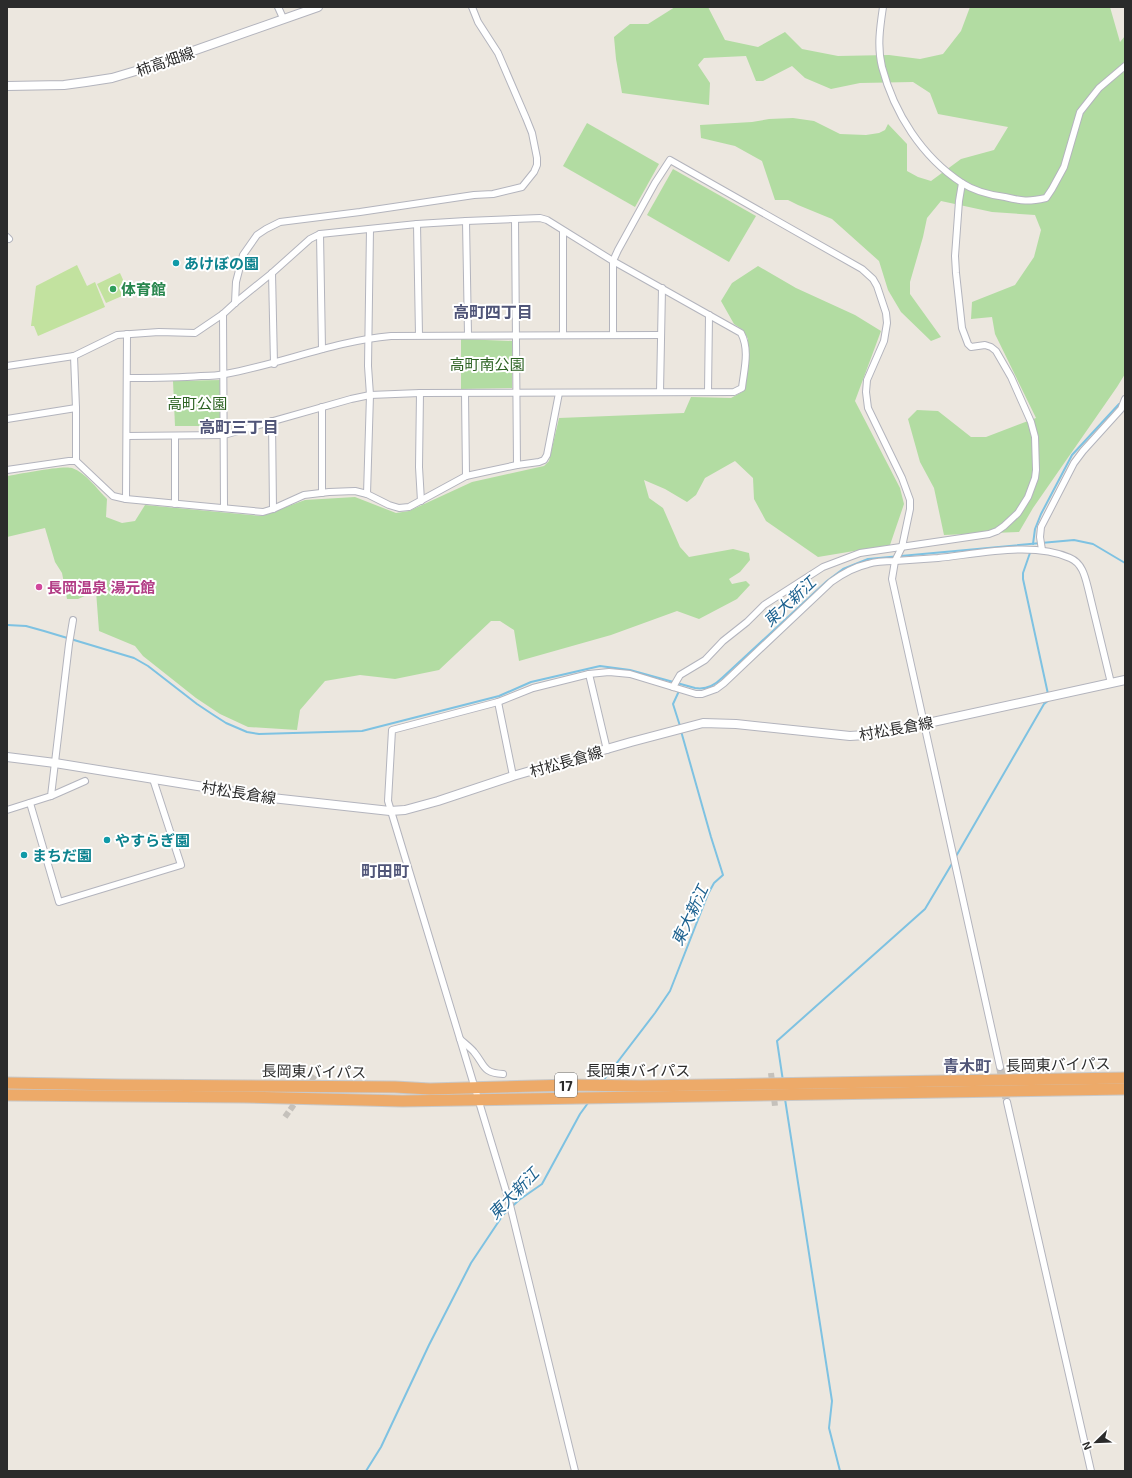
<svg xmlns="http://www.w3.org/2000/svg" width="1132" height="1478" viewBox="0 0 1132 1478" font-family="'Exo 2','Noto Sans JP',sans-serif">
  <style>
    .green { fill: #b2dca2 }
    .pitch { fill: #c2e29f }
    .lines { fill: none; stroke-linecap: round; stroke-linejoin: round }
    .stream { stroke: #7ec2e2; stroke-width: 2 }
    .street-tunnel { stroke: #c5c1bb; stroke-width: 6; stroke-dasharray: 6 3; stroke-linecap: butt }
    .secondary-tunnel { stroke: #c5c1bb; stroke-width: 8; stroke-dasharray: 8 4; stroke-linecap: butt }
    .street-casing { stroke: #b3b4bd; stroke-width: 8 }
    .secondary-casing { stroke: #b3b4bd; stroke-width: 10 }
    .highway-casing { stroke: #c8c8c8; stroke-width: 13 }
    .street { stroke: #fff; stroke-width: 6 }
    .secondary { stroke: #fff; stroke-width: 8 }
    .highway { stroke: #edaa69; stroke-width: 11 }
    .culture-dot { fill: #0f9aa8; stroke: #fff; stroke-width: 1.5 }
    .leisure-dot { fill: #2e9e5b; stroke: #fff; stroke-width: 1.5 }
    .hotel-dot { fill: #d1479c; stroke: #fff; stroke-width: 1.5 }
    .labels { text-anchor: middle; dominant-baseline: central; stroke-width: 4; stroke-linejoin: round; paint-order: stroke }
    .shield { fill: #fff; stroke: #6b6b6b; stroke-width: 1 }
    .shield-label { font-size: 14px; font-weight: bold; fill: #2b2b2b }
    .street-label { font-size: 15px; fill: #2b2b2b; stroke: #fff }
    .culture-label { font-size: 15px; font-weight: bold; fill: #0d838f; stroke: #fff; text-anchor: start }
    .leisure-label { font-size: 15px; font-weight: bold; fill: #27864d; stroke: #fff; text-anchor: start }
    .park-label { font-size: 15px; fill: #2c6222; stroke: #fff }
    .hotel-label { font-size: 15px; font-weight: bold; fill: #b23c85; stroke: #fff; text-anchor: start }
    .neighbourhood-label { font-size: 16px; font-weight: bold; fill: #505578; stroke: #fff }
    .water-label { font-size: 16px; font-style: italic; fill: #1c618f; stroke: #fff }
  </style>
  <rect width="100%" height="100%" fill="#ece7df"/>
  <g class="green">
    <path d="M 675,7 L 708,7 L 725,40 L 758,47 L 785,32 L 802,49 L 838,56 L 889,55 L 920,59 L 943,54 L 961,31 L 970,7 L 1110,7 L 1120,42 L 1125,36 L 1125,374 L 1117,387 L 1033,508 L 1019,532 L 944,535 L 934,488 L 920,462 L 908,419 L 917,410 L 938,411 L 971,437 L 986,437 L 1036,418 L 995,334 L 992,317 L 971,319 L 972,302 L 1015,285 L 1034,257 L 1041,230 L 1035,215 L 992,212 L 941,201 L 927,218 L 923,237 L 910,282 L 910,294 L 941,337 L 931,341 L 901,312 L 888,290 L 879,261 L 832,219 L 798,205 L 788,200 L 775,200 L 762,161 L 735,146 L 701,138 L 700,125 L 752,122 L 769,119 L 793,118 L 814,121 L 840,134 L 866,135 L 879,133 L 885,130 L 888,124 L 907,144 L 907,171 L 918,177 L 931,181 L 961,159 L 994,150 L 1008,127 L 938,114 L 930,93 L 913,82 L 860,83 L 831,89 L 805,78 L 792,66 L 763,81 L 756,81 L 746,56 L 704,58 L 698,65 L 710,83 L 709,105 L 622,93 L 616,59 L 614,37 L 630,24 L 648,24 Z"/>
    <path d="M 587,123 L 659,164 L 635,207 L 563,166 Z"/>
    <path d="M 673,169 L 756,216 L 729,262 L 647,215 Z"/>
    <path d="M 758,266 L 796,288 L 855,315 L 881,331 L 855,401 L 900,488 L 904,504 L 890,545 L 818,557 L 766,521 L 754,499 L 753,478 L 735,461 L 705,478 L 696,495 L 687,502 L 665,489 L 644,480 L 649,498 L 663,508 L 680,547 L 689,557 L 733,549 L 749,553 L 750,560 L 740,572 L 729,579 L 732,584 L 746,581 L 750,585 L 737,599 L 699,619 L 677,611 L 611,635 L 519,661 L 514,630 L 500,621 L 491,621 L 439,670 L 395,679 L 360,675 L 325,681 L 300,710 L 297,730 L 248,727 L 220,714 L 196,698 L 143,656 L 135,646 L 99,631 L 96,591 L 78,599 L 67,599 L 62,573 L 55,562 L 45,528 L 7,537 L 7,476 C 19,474 63,465 72,468 C 86,473 97,489 107,499 L 106,517 L 122,523 L 135,521 L 145,505 L 261,516 L 305,500 L 355,497 L 396,513 L 409,511 L 472,482 L 544,466 L 549,461 L 559,418 L 684,413 L 691,397 L 731,398 L 742,392 L 745,384 L 748,352 L 748,339 L 743,330 L 734,324 L 721,301 L 732,283 Z"/>
    <path d="M 461,339 L 512,341 L 512,388 L 461,389 Z"/>
    <path d="M 222,380 L 222,426 L 175,426 L 173,381 Z"/>
  </g>
  <g class="pitch">
    <path d="M 77,265 L 87,286 L 95,282 L 105,307 L 38,336 L 34,326 L 31,326 L 36,286 Z"/>
    <path d="M 120,273 L 129,293 L 106,303 L 97,284 Z"/>
  </g>
  <g class="lines">
    <g class="stream">
      <path d="M 1033,544 L 1035,529 L 1041,514 L 1072,455 L 1119,404 L 1121,404"/>
      <path d="M 1031,550 L 1023,573 L 1023,579 L 1048,694"/>
      <path d="M 7,625 L 26,626 L 44,631 L 134,658 L 148,666 L 197,704 L 212,714 L 226,723 L 247,732 L 259,734 L 362,731 L 499,696 L 531,682 L 600,666 L 630,670 L 695,688 C 706,690 714,686 722,678 L 827,581 L 843,569 L 868,559 L 1074,540 L 1093,544 L 1125,563"/>
      <path d="M 679,691 L 673,704 L 680,726"/>
      <path d="M 955,858 L 1044,704 L 1049,700"/>
      <path d="M 603,1081 L 655,1013 L 670,991 L 708,894 L 714,883 L 723,875 L 711,837 L 681,731"/>
      <path d="M 783,1081 L 777,1041 L 925,909 L 953,862"/>
      <path d="M 785,1099 L 832,1401 L 829,1428 L 840,1471"/>
      <path d="M 366,1471 L 381,1447 L 429,1345 L 471,1263 L 503,1215 L 519,1200 L 542,1184 L 580,1114 L 588,1103"/>
    </g>
    <g class="street-tunnel">
      <path d="M 771,1073 L 775,1106"/>
      <path d="M 285,1117 L 315,1075"/>
    </g>
    <path class="secondary-tunnel" d="M 1000,1067 L 1007,1102"/>
    <defs>
      <g id="street">
        <path d="M 278,7 L 283,18"/>
        <path d="M 883,7 C 880,27 877,47 882,67 C 894,113 922,157 962,183 C 974,191 990,195 1005,197 C 1022,201 1028,202 1046,198 L 1052,189 L 1064,167 L 1080,112 L 1099,88 L 1125,66"/>
        <path d="M 515,219 L 517,465"/>
        <path d="M 466,221 L 468,334"/>
        <path d="M 417,224 L 419,335"/>
        <path d="M 320,234 L 322,349"/>
        <path d="M 7,237 L 9,239"/>
        <path d="M 272,273 L 274,364"/>
        <path d="M 235,303 L 236,282 L 243,255 L 257,235 L 266,229 L 280,222 L 360,212 L 474,195 L 493,194 L 522,187 L 534,172 L 537,165 L 537,158 L 532,133 L 526,118 L 498,53 L 478,22 L 472,7"/>
        <path d="M 223,314 L 224,508"/>
        <path d="M 563,335 L 563,231"/>
        <path d="M 613,335 L 613,261 L 618,250 L 655,183 L 670,160 L 862,269 L 873,279 L 877,286 L 886,313 L 887,323 L 884,341 L 867,380 L 866,392 L 868,408 L 902,478 L 910,500 L 910,509 L 902,547 L 895,561 L 892,579 L 1000,1067"/>
        <path d="M 74,356 L 76,408 L 76,461"/>
        <path d="M 7,366 L 74,356 L 117,335 L 159,332 L 195,333 L 223,314 L 235,303 L 272,273 L 310,239 L 320,234 L 417,224 L 466,221 L 540,218 L 547,220 L 613,261 L 741,333 C 750,350 744,370 742,388 L 734,392 L 420,393 L 370,395 L 351,399 L 224,435 L 127,436"/>
        <path d="M 127,378 C 152,378 176,378 201,376 C 209,376 217,376 225,374 C 281,364 334,341 391,336 L 661,335"/>
        <path d="M 660,392 L 662,288"/>
        <path d="M 708,392 L 709,315"/>
        <path d="M 420,393 L 419,467 L 421,501"/>
        <path d="M 465,393 L 466,476"/>
        <path d="M 7,419 L 76,408"/>
        <path d="M 272,421 L 273,509"/>
        <path d="M 7,470 L 69,461 L 76,461 L 113,496 L 126,499 L 263,512 L 273,509 L 304,495 L 329,492 L 355,491 L 367,494 L 389,505 L 399,508 L 409,507 L 466,476 L 517,465 L 539,462 L 544,460 L 547,455 L 559,393"/>
        <path d="M 322,493 L 322,407"/>
        <path d="M 367,494 L 370,395 L 368,366 L 370,229"/>
        <path d="M 126,499 L 127,334"/>
        <path d="M 175,504 L 175,436"/>
        <path d="M 1042,550 L 1040,537 L 1041,527 L 1074,463 L 1083,451 L 1121,409 L 1125,399"/>
        <path d="M 589,674 L 607,750"/>
        <path d="M 673,687 L 680,675 L 705,660 L 723,641 L 747,622 L 764,605 L 823,567 L 860,553 L 989,534 L 997,531 L 1004,526 L 1018,513 L 1028,497 L 1035,478 L 1036,470 L 1035,437 L 1031,422 L 1011,377 L 996,351 L 991,347 L 985,345 L 971,347 L 968,344 L 962,328 L 956,273 L 955,256 L 959,201 L 962,183"/>
        <path d="M 498,702 L 513,776"/>
        <path d="M 51,796 L 85,781"/>
        <path d="M 30,803 L 59,902 L 181,865 L 153,779"/>
        <path d="M 7,810 L 51,796 L 69,644 L 73,620"/>
        <path d="M 460,1039 C 464,1043 470,1047 474,1052 C 485,1065 482,1073 503,1074"/>
        <path d="M 1007,1102 L 1091,1471"/>
        <path d="M 575,1471 L 509,1201 L 388,801 L 392,730 L 498,702 L 533,688 L 589,674 L 609,672 L 630,674 L 696,694 L 702,694 L 716,689 L 724,683 L 831,582 C 842,574 854,567 868,564 C 877,561 886,561 895,561 C 910,560 924,559 938,558 C 977,554 1033,541 1070,558 C 1082,563 1085,576 1088,588 L 1111,683"/>
      </g>
      <g id="secondary">
        <path d="M 7,86 L 64,85 L 86,82 L 112,78 L 139,70 L 318,7"/>
        <path d="M 7,757 L 55,763 L 272,798 L 390,811 L 405,810 L 438,801 L 513,776 L 631,742 L 703,723 L 736,724 L 850,736 L 865,735 L 896,730 L 1125,680"/>
      </g>
      <g id="highway">
        <path d="M 7,1083 L 120,1085 L 395,1087 L 430,1089 L 570,1085 L 641,1086 L 1125,1078"/>
        <path d="M 7,1095 L 244,1097 L 402,1101 L 1125,1089"/>
      </g>
    </defs>
    <use href="#street" class="street-casing"/>
    <use href="#secondary" class="secondary-casing"/>
    <use href="#highway" class="highway-casing"/>
    <use href="#street" class="street"/>
    <use href="#secondary" class="secondary"/>
    <use href="#highway" class="highway"/>
  </g>
  <g class="culture-dot">
    <circle cx="176" cy="263" r="4"/>
    <circle cx="107" cy="840" r="4"/>
    <circle cx="24" cy="855" r="4"/>
  </g>
  <circle class="leisure-dot" cx="113" cy="289" r="4"/>
  <circle class="hotel-dot" cx="39" cy="587" r="4"/>
  <g class="labels">
    <rect class="shield" x="555" y="1073" width="22" height="24" rx="3"/>
    <g class="shield-label">
      <text x="566" y="1085">17</text>
    </g>
    <g class="street-label">
      <text transform="translate(165 61) rotate(-19)">柿高畑線</text>
      <text transform="translate(896 728) rotate(-10)">村松長倉線</text>
      <text transform="translate(566 761) rotate(-16)">村松長倉線</text>
      <text transform="translate(239 792) rotate(9)">村松長倉線</text>
      <text transform="translate(1058 1064) rotate(-1)">長岡東バイパス</text>
      <text x="638" y="1070">長岡東バイパス</text>
      <text transform="translate(314 1071) rotate(1)">長岡東バイパス</text>
    </g>
    <g class="culture-label">
      <text x="184" y="263">あけぼの園</text>
      <text x="115" y="840">やすらぎ園</text>
      <text x="32" y="855">まちだ園</text>
    </g>
    <g class="leisure-label">
      <text x="121" y="289">体育館</text>
    </g>
    <g class="park-label">
      <text x="487" y="364">高町南公園</text>
      <text x="197" y="403">高町公園</text>
    </g>
    <g class="hotel-label">
      <text x="47" y="587">長岡温泉 湯元館</text>
    </g>
    <g class="neighbourhood-label">
      <text x="493" y="311">高町四丁目</text>
      <text x="239" y="426">高町三丁目</text>
      <text x="385" y="870">町田町</text>
      <text x="967" y="1065">青木町</text>
    </g>
    <g class="water-label">
      <text transform="translate(789 601) rotate(-43)">東大新江</text>
      <text transform="translate(689 915) rotate(-65)">東大新江</text>
      <text transform="translate(513 1193) rotate(-46)">東大新江</text>
    </g>
  </g>
  <rect width="1132" height="1478" fill="none" stroke="#2b2b2b" stroke-width="16"/>
  <g transform="translate(1096 1442) rotate(247)" stroke="#ffffff" stroke-width="3" paint-order="stroke">
  <path d="M0-3L7 15L0 10L-7 15Z" fill="#2b2b2b"/>
  <text y="-6" font-size="11" font-weight="bold" text-anchor="middle" fill="#2b2b2b">N</text>
  </g>
</svg>
